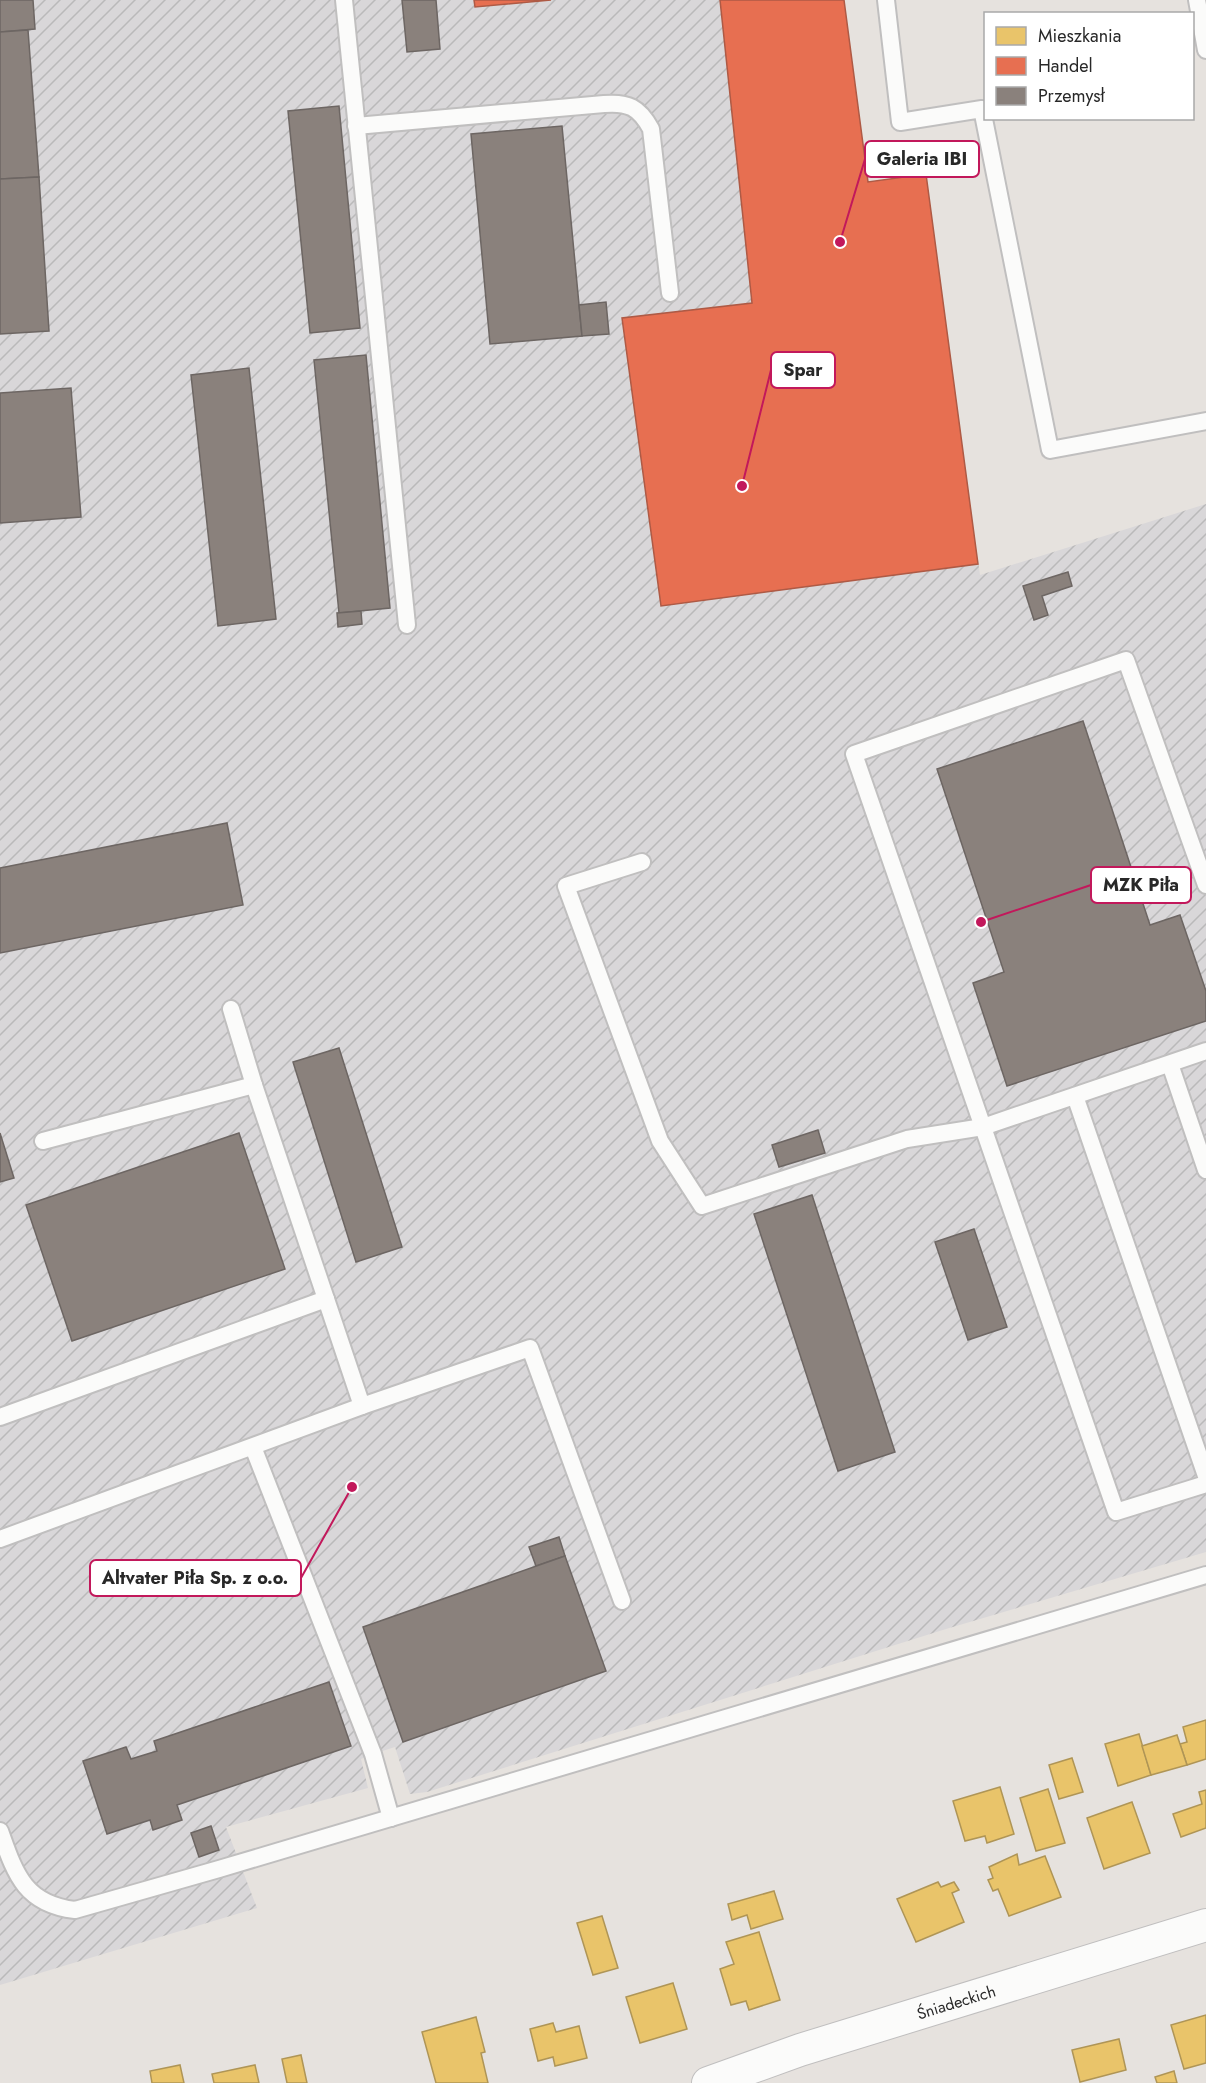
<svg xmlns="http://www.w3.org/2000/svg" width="1206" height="2083" viewBox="0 0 1206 2083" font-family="Jost,sans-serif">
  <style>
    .industrial { fill: url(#industrial-furrows) }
    .homes { fill: #e9c46a; stroke: #af9556; stroke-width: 1.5 }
    .shops { fill: #e76f51; stroke: #ae5a45; stroke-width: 1.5 }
    .industry { fill: #8a817c; stroke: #6d6663; stroke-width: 1.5 }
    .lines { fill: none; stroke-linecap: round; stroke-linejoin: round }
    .lane-casing { stroke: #c0bfbf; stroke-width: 20 }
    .street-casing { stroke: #c0bfbf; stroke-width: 34 }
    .lane { stroke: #fbfbfa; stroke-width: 16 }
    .street { stroke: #fbfbfa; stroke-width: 32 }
    .labels { text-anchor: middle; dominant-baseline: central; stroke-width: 6; stroke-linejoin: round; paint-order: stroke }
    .street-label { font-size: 16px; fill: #282828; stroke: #fff }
    .leader { fill: none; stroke: #c2185b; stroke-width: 2 }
    .callout-dot { fill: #c2185b; stroke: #fff; stroke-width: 2 }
    .callout { fill: #fff; stroke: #c2185b; stroke-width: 2 }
    .callout-label { font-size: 18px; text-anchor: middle; font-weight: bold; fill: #282828 }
  </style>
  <defs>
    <pattern id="industrial-furrows" width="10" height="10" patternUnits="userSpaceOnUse" patternTransform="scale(1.5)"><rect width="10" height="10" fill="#d9d7d9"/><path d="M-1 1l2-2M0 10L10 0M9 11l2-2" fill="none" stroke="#bab9ba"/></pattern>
  </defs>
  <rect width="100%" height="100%" fill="#e6e2de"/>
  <path class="industrial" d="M 0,0 L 720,0 L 752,303 L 623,318 L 661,606 L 978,560 L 980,575 L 1206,504 L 1206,1552 L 946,1629 L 427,1792 L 410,1794 L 395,1747 L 373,1754 L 361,1759 L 368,1788 L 226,1827 L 257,1908 L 0,1985 Z"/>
  <g class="homes">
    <path d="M 1206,1720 L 1206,1759 L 1187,1765 L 1180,1744 L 1187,1742 L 1183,1727 Z"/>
    <path d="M 1139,1734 L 1151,1775 L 1118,1786 L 1105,1744 Z"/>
    <path d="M 1177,1735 L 1187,1765 L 1151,1775 L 1142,1746 Z"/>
    <path d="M 1072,1758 L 1083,1792 L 1059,1799 L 1049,1765 Z"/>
    <path d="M 1000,1787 L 1014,1834 L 987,1843 L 985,1836 L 965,1841 L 953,1801 Z"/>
    <path d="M 1048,1789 L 1065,1843 L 1036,1851 L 1020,1798 Z"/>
    <path d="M 1206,1790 L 1206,1828 L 1181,1837 L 1173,1814 L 1202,1804 L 1199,1792 Z"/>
    <path d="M 1132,1802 L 1150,1853 L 1104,1869 L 1087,1818 Z"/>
    <path d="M 1017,1854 L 1019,1865 L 1045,1856 L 1061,1897 L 1009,1916 L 998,1889 L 993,1891 L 988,1880 L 993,1878 L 989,1867 Z"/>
    <path d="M 938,1882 L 941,1887 L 954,1882 L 959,1890 L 952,1893 L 964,1922 L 916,1942 L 897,1899 Z"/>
    <path d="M 774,1891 L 783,1919 L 751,1929 L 747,1915 L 732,1920 L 728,1904 Z"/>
    <path d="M 602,1916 L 618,1968 L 593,1975 L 577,1923 Z"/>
    <path d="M 759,1932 L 780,2000 L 749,2010 L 746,2001 L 731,2005 L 720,1969 L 734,1964 L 726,1942 Z"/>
    <path d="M 673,1983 L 687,2029 L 640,2043 L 626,1997 Z"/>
    <path d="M 1206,2015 L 1206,2063 L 1184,2069 L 1171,2025 Z"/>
    <path d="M 476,2017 L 485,2052 L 481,2053 L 488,2083 L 436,2083 L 422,2032 Z"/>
    <path d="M 553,2023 L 556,2032 L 579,2026 L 587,2058 L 555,2066 L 553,2057 L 538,2061 L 530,2029 Z"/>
    <path d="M 1119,2039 L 1126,2070 L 1080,2082 L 1072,2050 Z"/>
    <path d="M 301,2055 L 307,2083 L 287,2083 L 282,2059 Z"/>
    <path d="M 180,2065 L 184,2083 L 152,2083 L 150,2071 Z"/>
    <path d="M 255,2065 L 259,2083 L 214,2083 L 212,2074 Z"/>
    <path d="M 1174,2071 L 1177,2083 L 1157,2083 L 1155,2077 Z"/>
  </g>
  <g class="shops">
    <path d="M 474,0 L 551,0 L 475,7 Z"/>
    <path d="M 720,0 L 844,0 L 868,182 L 926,174 L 978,564 L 661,606 L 622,318 L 752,303 Z"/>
  </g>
  <g class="industry">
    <path d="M 0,0 L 33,0 L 35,29 L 0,32 Z"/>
    <path d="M 402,0 L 436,0 L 440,49 L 407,52 Z"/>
    <path d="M 28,30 L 39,177 L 0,179 L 0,32 Z"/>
    <path d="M 339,106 L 360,328 L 310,333 L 288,111 Z"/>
    <path d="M 562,126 L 582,336 L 490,344 L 471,134 Z"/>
    <path d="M 39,177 L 49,331 L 0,334 L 0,179 Z"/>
    <path d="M 606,302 L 609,334 L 582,336 L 579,305 Z"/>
    <path d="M 366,355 L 390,608 L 339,613 L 314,360 Z"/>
    <path d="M 249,368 L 276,619 L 218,626 L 191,375 Z"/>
    <path d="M 71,388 L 81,517 L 0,523 L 0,393 Z"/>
    <path d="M 1068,572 L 1072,586 L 1042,596 L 1048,615 L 1034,620 L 1023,586 Z"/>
    <path d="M 361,611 L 362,624 L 338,627 L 337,613 Z"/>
    <path d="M 1083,721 L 1150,925 L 1180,915 L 1206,991 L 1206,1021 L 1007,1086 L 973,983 L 1004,972 L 937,769 Z"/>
    <path d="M 227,823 L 243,905 L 0,953 L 0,868 Z"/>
    <path d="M 339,1048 L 402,1247 L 356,1262 L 293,1062 Z"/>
    <path d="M 818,1130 L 825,1153 L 779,1167 L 772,1145 Z"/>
    <path d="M 0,1133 L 14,1178 L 0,1182 Z"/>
    <path d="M 239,1133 L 285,1269 L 72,1341 L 26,1205 Z"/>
    <path d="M 812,1195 L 895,1452 L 838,1471 L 754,1214 Z"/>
    <path d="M 974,1229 L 1007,1327 L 968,1340 L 935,1242 Z"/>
    <path d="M 559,1537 L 565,1556 L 536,1566 L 529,1547 Z"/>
    <path d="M 565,1556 L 606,1671 L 403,1742 L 363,1627 Z"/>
    <path d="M 329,1682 L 351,1746 L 177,1805 L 182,1820 L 153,1830 L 150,1820 L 107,1834 L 83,1761 L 126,1747 L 131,1759 L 157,1751 L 154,1741 Z"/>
    <path d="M 211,1826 L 219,1850 L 199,1857 L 191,1833 Z"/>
  </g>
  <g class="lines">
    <defs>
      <g id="lane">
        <path d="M 344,0 L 407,625"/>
        <path d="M 886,0 L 900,122 L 982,109 L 1050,450 L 1206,421"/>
        <path d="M 1197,0 L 1206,50"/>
        <path d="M 356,126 L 604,104 C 628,102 639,107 651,129 L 670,293"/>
        <path d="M 642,862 L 566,886 L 660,1141 L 702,1206 L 907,1139 L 983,1127 L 1206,1051"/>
        <path d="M 1206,885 L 1126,660 L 854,754 L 1116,1512 L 1206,1484"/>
        <path d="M 231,1009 L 254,1085 L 362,1406 L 530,1348 L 622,1601"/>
        <path d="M 1170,1064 L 1206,1170"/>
        <path d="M 1075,1096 L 1206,1476"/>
        <path d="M 43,1141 L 254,1085"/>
        <path d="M 0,1417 L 326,1299"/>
        <path d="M 253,1447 L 373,1754 L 391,1818"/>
        <path d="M 0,1539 L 362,1406"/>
        <path d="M 0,1831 C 15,1873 24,1904 75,1910 L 219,1869 L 1206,1575"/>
      </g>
      <g id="street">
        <path id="s1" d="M 708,2083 L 800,2050 L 1206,1925"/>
      </g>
    </defs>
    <use href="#lane" class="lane-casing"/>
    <use href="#street" class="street-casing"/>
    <use href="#lane" class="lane"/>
    <use href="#street" class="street"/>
  </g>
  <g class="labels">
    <g class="street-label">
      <text stroke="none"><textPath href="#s1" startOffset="261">Śniadeckich</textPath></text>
    </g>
  </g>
  <path class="leader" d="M840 242L865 159M742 486L771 370M981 922L1091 885M352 1487L301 1578"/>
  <g class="callout-dot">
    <circle cx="840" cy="242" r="6"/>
    <circle cx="742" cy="486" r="6"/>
    <circle cx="981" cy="922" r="6"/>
    <circle cx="352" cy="1487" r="6"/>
  </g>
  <g class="callout">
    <rect x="865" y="141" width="114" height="36" rx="6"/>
    <rect x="771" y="352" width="64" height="36" rx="6"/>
    <rect x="1091" y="867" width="100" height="36" rx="6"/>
    <rect x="90" y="1560" width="211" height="36" rx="6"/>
  </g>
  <g class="callout-label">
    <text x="922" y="165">Galeria IBI</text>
    <text x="803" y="376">Spar</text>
    <text x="1141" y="891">MZK Piła</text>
    <text x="195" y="1584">Altvater Piła Sp. z o.o.</text>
  </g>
  <rect x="984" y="12" width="210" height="108" fill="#ffffff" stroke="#a9a9a9" stroke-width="1.5"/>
  <rect x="996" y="27" width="30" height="18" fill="#e9c46a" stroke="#a9a9a9" stroke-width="1.5"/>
  <text x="1038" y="42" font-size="18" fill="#282828">Mieszkania</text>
  <rect x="996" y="57" width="30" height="18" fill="#e76f51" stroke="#a9a9a9" stroke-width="1.5"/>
  <text x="1038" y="72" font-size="18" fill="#282828">Handel</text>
  <rect x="996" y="87" width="30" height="18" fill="#8a817c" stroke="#a9a9a9" stroke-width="1.5"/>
  <text x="1038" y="102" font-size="18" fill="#282828">Przemysł</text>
</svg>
